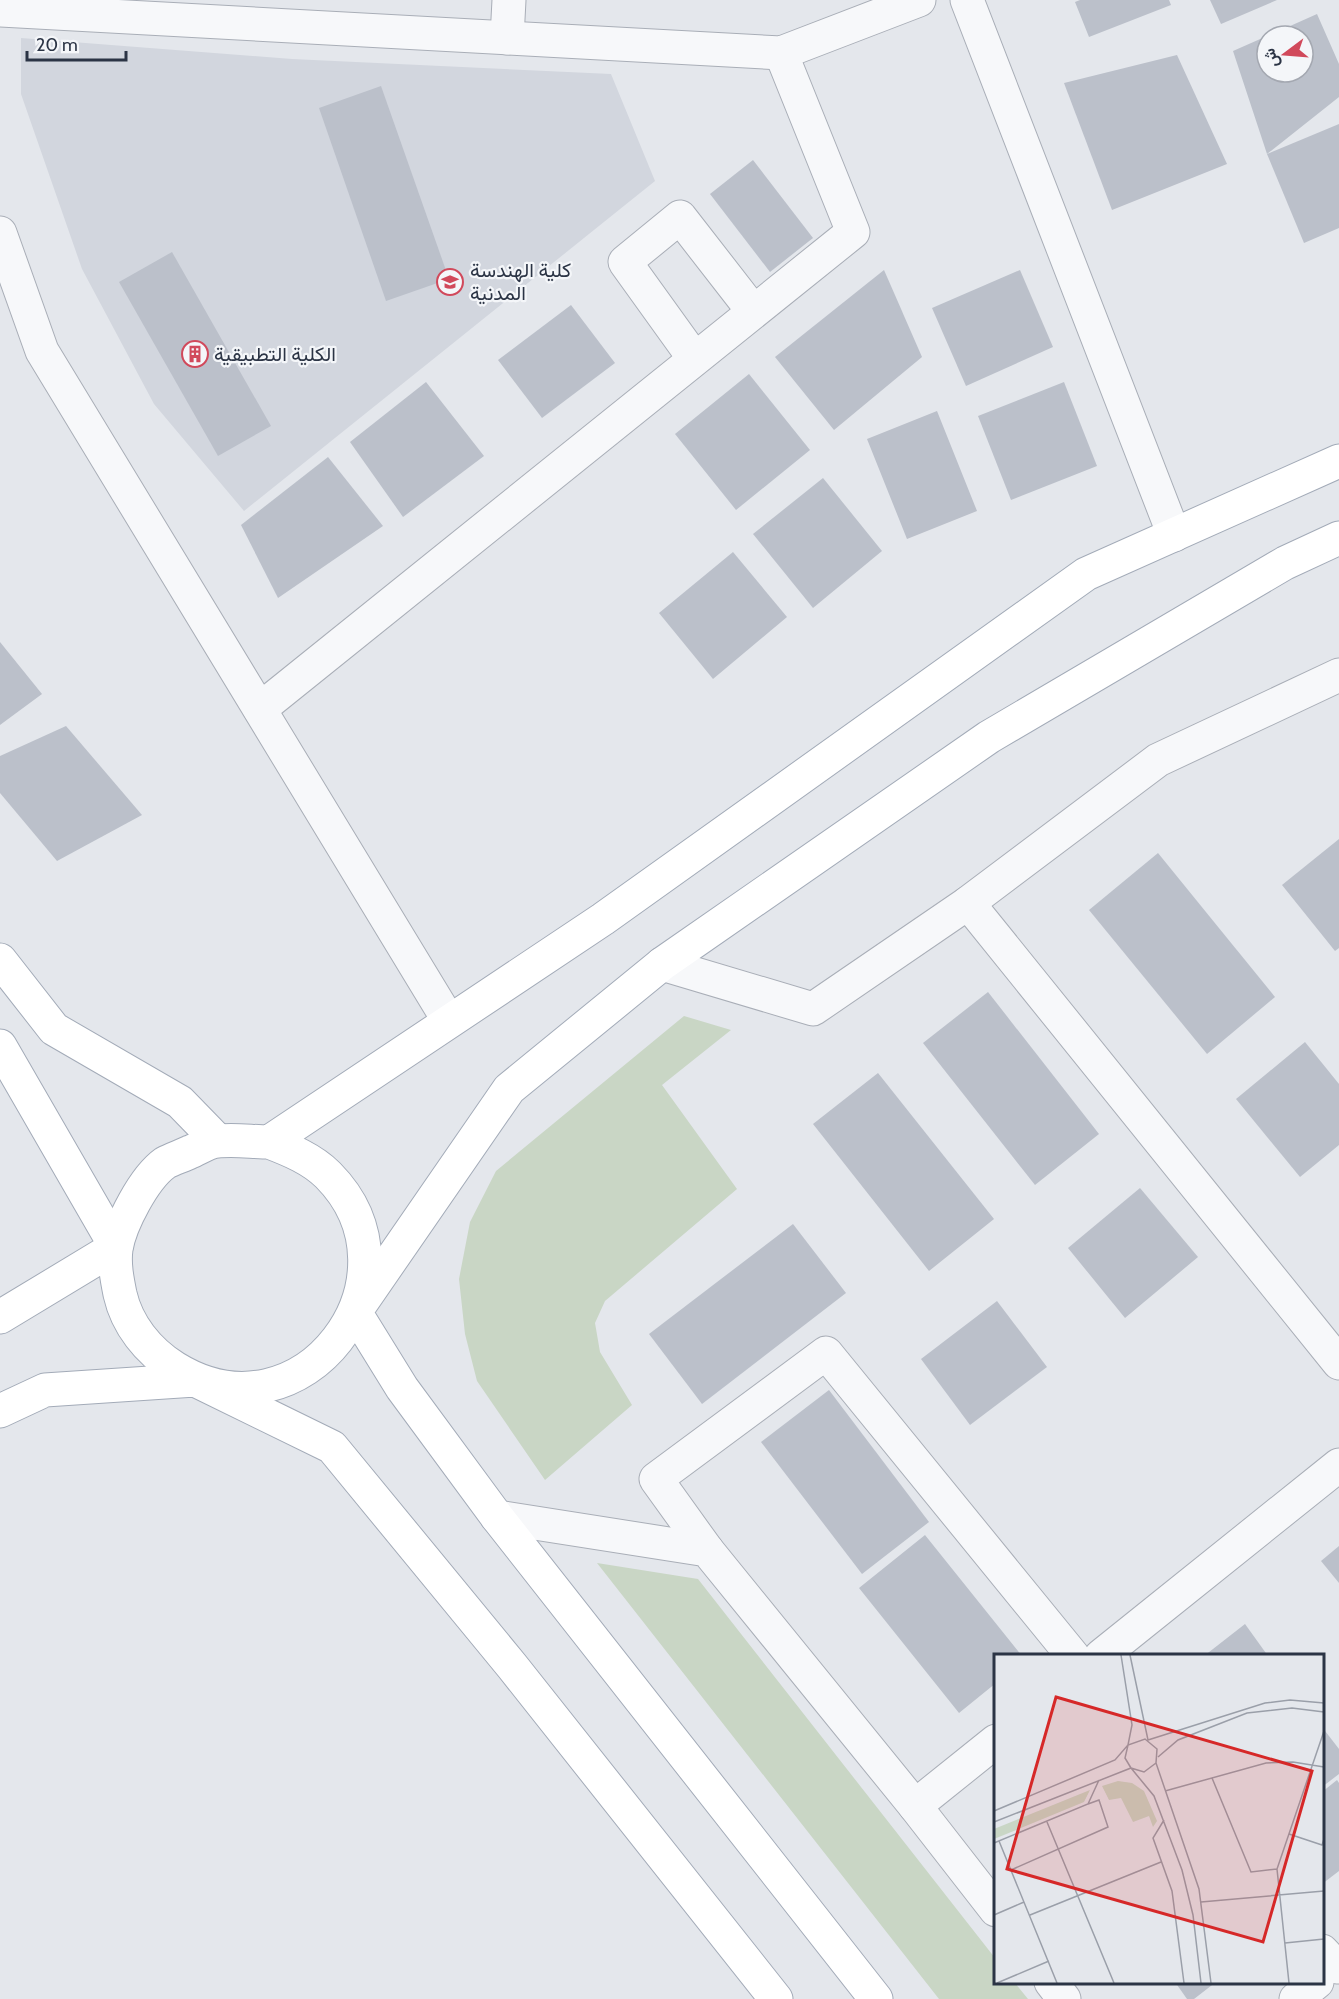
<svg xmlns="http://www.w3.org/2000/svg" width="1339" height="1999" viewBox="0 0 1339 1999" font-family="Cabin,Vazirmatn,sans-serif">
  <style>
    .built { fill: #d2d6de }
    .green { fill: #c9d6c5 }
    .building { fill: #bbc0ca }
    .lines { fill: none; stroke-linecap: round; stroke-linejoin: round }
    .minor-casing { stroke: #a9aeb7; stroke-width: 35 }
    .major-casing { stroke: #a3abb8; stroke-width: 35 }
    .minor { stroke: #f7f8fa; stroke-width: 33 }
    .major { stroke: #fff; stroke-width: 33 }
    .labels { text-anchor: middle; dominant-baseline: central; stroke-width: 4.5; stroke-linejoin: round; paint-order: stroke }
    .poi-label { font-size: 20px; fill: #2b3445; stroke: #f4f6f9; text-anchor: start }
    .inset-road { fill: none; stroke: #9a9fa9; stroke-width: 1.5 }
    .view { fill: #d62828; fill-opacity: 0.15; stroke: #d62828; stroke-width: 3 }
    .inset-edge { fill: none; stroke: #2b3445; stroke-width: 3 }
  </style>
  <rect width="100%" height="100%" fill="#e4e7ec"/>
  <path class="built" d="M 21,38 L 292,59 L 611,74 L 655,181 L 244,511 L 154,404 L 82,269 L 21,94 Z"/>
  <g class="green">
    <path d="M 684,1016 L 731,1030 L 662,1085 L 737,1189 L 605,1301 L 595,1323 L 600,1352 L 632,1405 L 545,1480 L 477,1381 L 465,1334 L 459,1279 L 470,1222 L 496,1171 Z"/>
    <path d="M 597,1563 L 698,1579 L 995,1958 L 996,1982 L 1015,1983 L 1028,1999 L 939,1999 Z"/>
  </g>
  <g class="building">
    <path d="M 1080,0 L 1169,0 L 1171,5 L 1089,37 L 1075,2 Z"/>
    <path d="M 1210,0 L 1277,0 L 1221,24 Z"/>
    <path d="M 1317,14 L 1339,64 L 1339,97 L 1267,154 L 1233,51 L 1267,36 L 1267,72 L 1303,72 L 1303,36 L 1268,36 Z"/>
    <path d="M 1177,55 L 1227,164 L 1112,210 L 1064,83 Z"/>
    <path d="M 381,86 L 449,279 L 386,301 L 319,108 Z"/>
    <path d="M 1339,124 L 1339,228 L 1304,243 L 1267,154 Z"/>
    <path d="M 753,160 L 813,238 L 770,272 L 710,194 Z"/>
    <path d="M 172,252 L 271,426 L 218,456 L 119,282 Z"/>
    <path d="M 884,270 L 922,357 L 834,430 L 775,357 Z"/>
    <path d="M 1020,270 L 1053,347 L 966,386 L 932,308 Z"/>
    <path d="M 571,305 L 615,363 L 542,418 L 498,360 Z"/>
    <path d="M 749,374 L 810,450 L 736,510 L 675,434 Z"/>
    <path d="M 426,382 L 484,456 L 403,517 L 350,442 Z"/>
    <path d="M 1064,382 L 1097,466 L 1011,500 L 978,416 Z"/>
    <path d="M 937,411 L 977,511 L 907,539 L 867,439 Z"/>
    <path d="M 328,457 L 383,526 L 278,598 L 241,525 Z"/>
    <path d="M 823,478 L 882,551 L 813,608 L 753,534 Z"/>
    <path d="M 733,552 L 787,617 L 713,679 L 659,613 Z"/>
    <path d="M 0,642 L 42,694 L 0,725 Z"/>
    <path d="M 66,726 L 142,815 L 57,861 L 0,793 L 0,756 Z"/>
    <path d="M 1339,839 L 1339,948 L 1335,951 L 1282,885 Z"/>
    <path d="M 1158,853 L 1275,997 L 1207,1054 L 1089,910 Z"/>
    <path d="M 988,992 L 1099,1134 L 1035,1185 L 923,1043 Z"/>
    <path d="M 1305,1042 L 1339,1084 L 1339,1145 L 1300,1177 L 1236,1099 Z"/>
    <path d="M 878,1073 L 994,1219 L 929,1271 L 813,1124 Z"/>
    <path d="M 1140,1188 L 1198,1257 L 1125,1318 L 1068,1248 Z"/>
    <path d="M 793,1224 L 846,1293 L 702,1404 L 649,1334 Z"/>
    <path d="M 997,1301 L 1047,1367 L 970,1425 L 921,1359 Z"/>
    <path d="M 829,1390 L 929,1522 L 862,1574 L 761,1442 Z"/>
    <path d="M 925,1535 L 1022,1656 L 996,1656 L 996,1683 L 959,1713 L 859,1588 Z"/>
    <path d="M 1339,1546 L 1339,1583 L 1321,1561 Z"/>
    <path d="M 1245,1624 L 1268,1656 L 1204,1656 Z"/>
    <path d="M 1322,1727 L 1339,1749 L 1339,1774 L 1322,1787 Z"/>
    <path d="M 1337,1780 L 1339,1783 L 1339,1871 L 1322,1884 L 1322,1792 Z"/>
    <path d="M 1175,1982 L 1216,1982 L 1194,1999 L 1187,1999 Z"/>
  </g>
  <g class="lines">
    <defs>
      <g id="minor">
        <path d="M 967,0 L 1174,535"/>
        <path d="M 0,10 L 781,53 L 919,0"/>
        <path d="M 507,38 L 509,0"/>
        <path d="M 0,233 L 42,351 L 449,1021"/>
        <path d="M 694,358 L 625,262 L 680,217 L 753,311"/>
        <path d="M 260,709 L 853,232 L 781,53"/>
        <path d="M 968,903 L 1339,1363"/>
        <path d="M 662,964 L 813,1009 L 968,903 L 1158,760 L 1339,675"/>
        <path d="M 497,1517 L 707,1550 L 915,1806 L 996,1910"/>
        <path d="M 707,1550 L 656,1479 L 826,1353 L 1073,1656"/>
        <path d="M 1101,1656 L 1339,1465"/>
        <path d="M 915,1806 L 996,1741"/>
        <path d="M 1322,1951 L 1337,1967"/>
        <path d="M 1051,1982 L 1064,1999"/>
        <path d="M 1296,1999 L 1317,1982"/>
      </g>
      <g id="major">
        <path d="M 0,960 L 54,1029 L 180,1102 L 217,1140"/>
        <path d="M 0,1046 L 116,1247 L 0,1317"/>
        <path d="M 269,1142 C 290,1150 312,1159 328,1175 C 429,1277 303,1447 175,1368 C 148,1351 127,1325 120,1294 C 117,1279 114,1264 116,1249 C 120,1224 144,1178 165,1163 C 172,1159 182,1156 190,1152 C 198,1149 209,1141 219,1141 C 235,1139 253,1142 269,1142 L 603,919 L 1086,574 L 1339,461"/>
        <path d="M 0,1411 L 45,1390 L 195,1380 L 332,1447 L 512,1666 L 776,1999"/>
        <path d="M 876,1999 L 497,1517 L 402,1388 L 355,1312 L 509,1089 L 662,964 L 989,737 L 1285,563 L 1339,538"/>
      </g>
    </defs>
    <use href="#minor" class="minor-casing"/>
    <use href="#major" class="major-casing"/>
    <use href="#minor" class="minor"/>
    <use href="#major" class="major"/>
  </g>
  <defs>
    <symbol id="school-ring" viewBox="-11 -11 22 22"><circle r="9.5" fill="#f4f6f9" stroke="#d1495b" stroke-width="1.5"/><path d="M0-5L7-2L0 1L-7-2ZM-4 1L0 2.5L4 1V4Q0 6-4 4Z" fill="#d1495b"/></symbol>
    <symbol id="building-ring" viewBox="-11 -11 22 22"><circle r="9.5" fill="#f4f6f9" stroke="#d1495b" stroke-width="1.5"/><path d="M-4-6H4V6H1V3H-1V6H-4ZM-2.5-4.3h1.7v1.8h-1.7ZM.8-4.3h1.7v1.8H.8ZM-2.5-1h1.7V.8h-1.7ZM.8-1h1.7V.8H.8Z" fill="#d1495b"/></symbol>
  </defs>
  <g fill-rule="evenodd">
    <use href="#school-ring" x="435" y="267" width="30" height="30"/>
    <use href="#building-ring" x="180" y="339" width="30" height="30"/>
  </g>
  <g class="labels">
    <g class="poi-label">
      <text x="470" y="270">كلية الهندسة<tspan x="470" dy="23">المدنية</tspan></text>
      <text x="214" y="354">الكلية التطبيقية</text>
    </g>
  </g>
  <g transform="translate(994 1654)">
    <rect width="330" height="330" fill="#e4e7ec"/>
    <path d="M 124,127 L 138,129 L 150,137 L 163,167 L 159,173 L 155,162 L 139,168 L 127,144 L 115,146 L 108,132 ZM 96,136 L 90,148 L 0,185 L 0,175 Z" fill="#c9d6c5"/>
    <path class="inset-road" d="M 136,1 L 154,86 L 271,49 L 296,46 L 330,49M 164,103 L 184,86 L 253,59 L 298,54 L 330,58M 162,109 L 150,118 L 137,114 L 131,104 L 134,91 L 151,85 L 163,95 L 162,109 L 205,235 L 217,329M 218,124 L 257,218 L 283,215M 171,137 L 272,109 L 299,108 L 330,113M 0,157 L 121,106 L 134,91 L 138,71 L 127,1M 170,166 L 159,184 L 178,237 L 190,329M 0,168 L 137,114 L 160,142 L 188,216 L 199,261 L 207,329M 53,168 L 120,329M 295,180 L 328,191 L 330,185M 5,187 L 63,329M 0,189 L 94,150 L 105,126M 17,216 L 114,173 L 105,146 L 94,150M 207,248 L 330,237M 0,261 L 30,248M 36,261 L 167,208M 291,289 L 330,285M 3,329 L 55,307M 295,329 L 283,215 L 330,77"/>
    <path class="view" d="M 62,43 L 318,117 L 269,288 L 13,215 Z"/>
    <rect width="330" height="330" class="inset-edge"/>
  </g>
  <g transform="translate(1285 54) rotate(254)"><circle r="28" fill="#f4f6f9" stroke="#a4a8b1" stroke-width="1.5"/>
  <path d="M0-4.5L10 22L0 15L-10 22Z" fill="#d1495b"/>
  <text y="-9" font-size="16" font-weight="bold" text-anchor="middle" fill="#2b3445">ش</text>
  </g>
  <path d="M27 51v9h99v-9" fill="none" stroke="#2b3445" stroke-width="3"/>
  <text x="36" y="51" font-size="18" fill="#2b3445" stroke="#f4f6f9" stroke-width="4.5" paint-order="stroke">20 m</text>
</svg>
